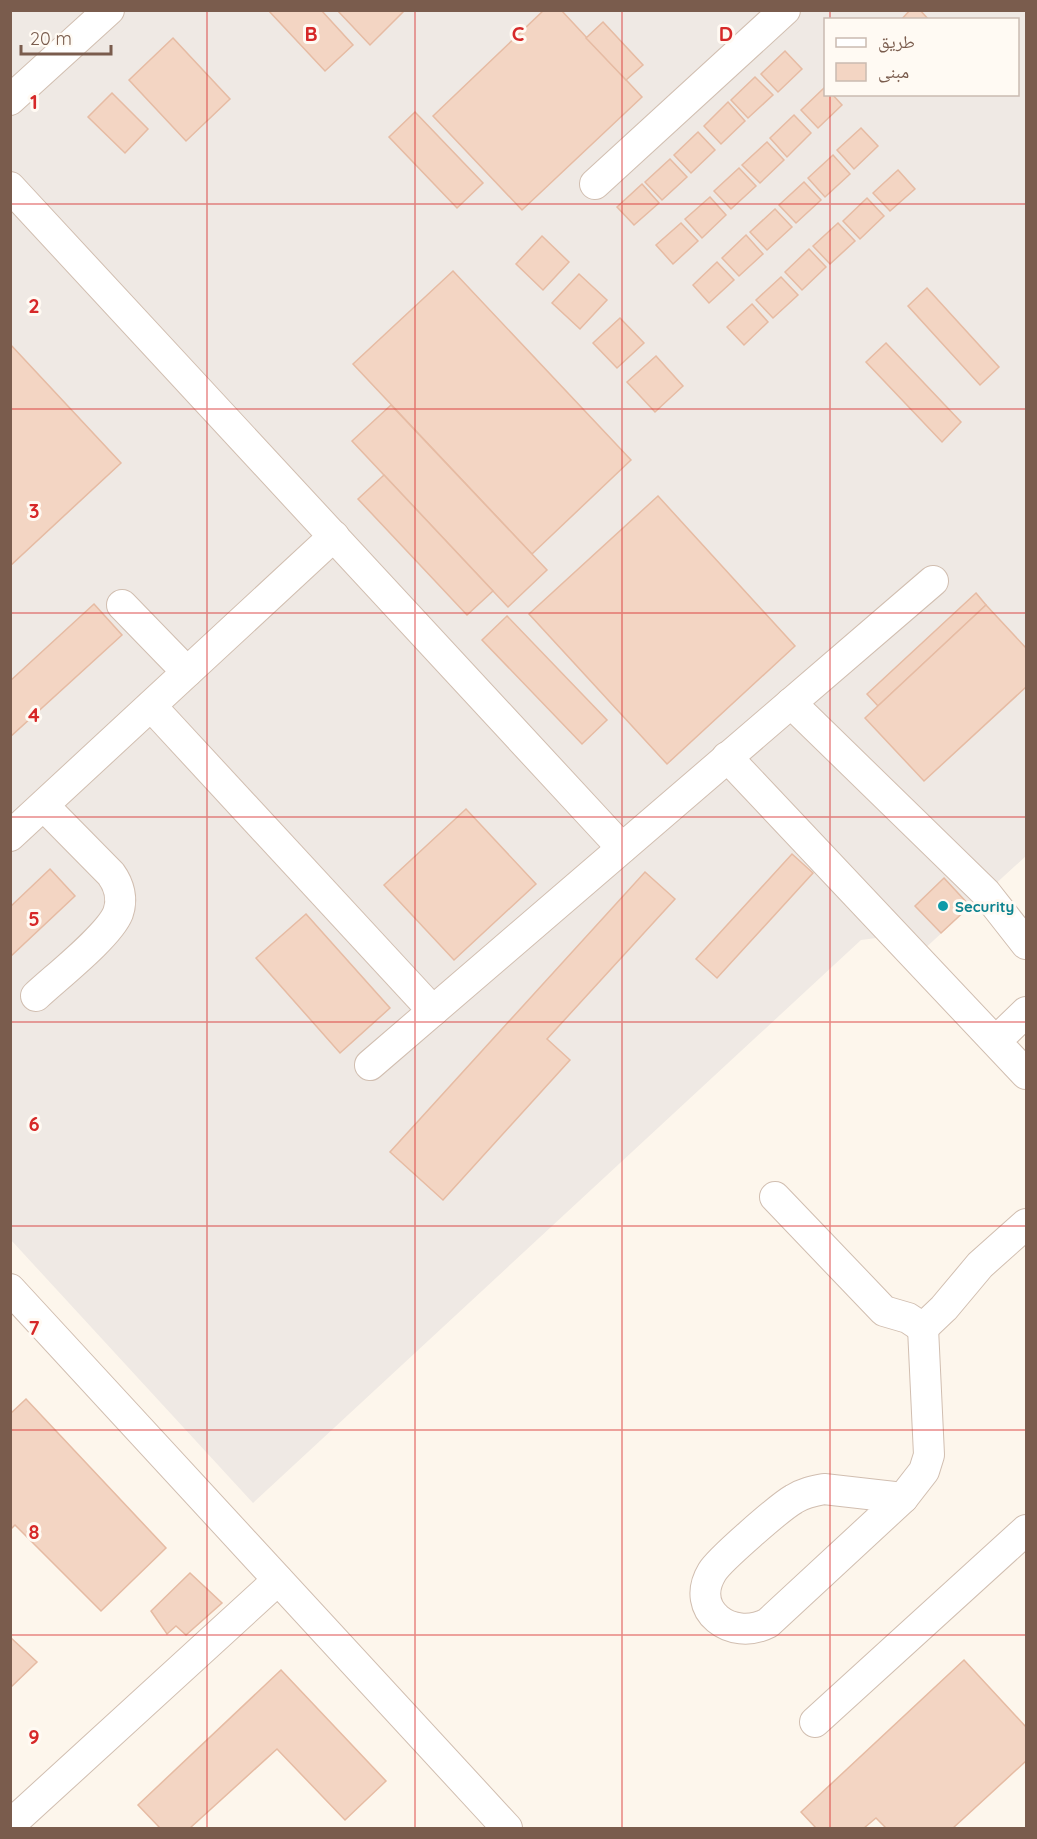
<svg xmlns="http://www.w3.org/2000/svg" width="1037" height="1839" viewBox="0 0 1037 1839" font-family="Quicksand,'Noto Naskh Arabic',sans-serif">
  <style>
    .industrial { fill: #efe9e4; fill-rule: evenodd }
    .building { fill: #f3d5c3; stroke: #e6bba3; stroke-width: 1.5 }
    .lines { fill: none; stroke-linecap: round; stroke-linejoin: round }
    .minor-casing { stroke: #d1beb0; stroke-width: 32 }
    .minor { stroke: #fff; stroke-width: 30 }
    .grid { fill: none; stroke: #d62828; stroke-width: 1.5; stroke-opacity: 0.55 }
    .culture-dot { fill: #0f9aa8; stroke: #fffaf3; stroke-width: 2 }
    .labels { text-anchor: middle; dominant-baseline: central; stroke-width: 6; stroke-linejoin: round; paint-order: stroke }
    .culture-label { font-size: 15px; font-weight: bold; fill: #0d838f; stroke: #fffaf3; text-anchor: start }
    .grid-label { font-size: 20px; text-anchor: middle; font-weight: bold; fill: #d62828; stroke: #fffaf3; stroke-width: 6; stroke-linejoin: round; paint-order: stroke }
  </style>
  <rect width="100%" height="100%" fill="#fdf6ec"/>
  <path class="industrial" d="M 11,11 L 1026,11 L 1026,856 L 910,962 L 884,937 L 861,940 L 253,1503 L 11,1240 ZM 826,20 L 1018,20 L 1018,94 L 826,94 Z"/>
  <g class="building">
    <path d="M 268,10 L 321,10 L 353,45 L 325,71 Z"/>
    <path d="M 337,10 L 405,10 L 370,45 Z"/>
    <path d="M 544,10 L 561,10 L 642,97 L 522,210 L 433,116 Z"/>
    <path d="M 910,10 L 920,10 L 929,20 L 901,20 Z"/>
    <path d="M 603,22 L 643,65 L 626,80 L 586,38 Z"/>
    <path d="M 173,38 L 230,99 L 186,141 L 129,80 Z"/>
    <path d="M 785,51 L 802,69 L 778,92 L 761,74 Z"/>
    <path d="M 755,77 L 773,95 L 748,118 L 731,100 Z"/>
    <path d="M 825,87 L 826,94 L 832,94 L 842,105 L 818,128 L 801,110 Z"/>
    <path d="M 112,93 L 148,129 L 125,153 L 88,117 Z"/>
    <path d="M 728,102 L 745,121 L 721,144 L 704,126 Z"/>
    <path d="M 415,112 L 483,183 L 457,208 L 389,137 Z"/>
    <path d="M 794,115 L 811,133 L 787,157 L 770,138 Z"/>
    <path d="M 861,128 L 878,146 L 854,169 L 837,150 Z"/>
    <path d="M 698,132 L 715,150 L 691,173 L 674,155 Z"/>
    <path d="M 767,142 L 784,160 L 760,183 L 742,165 Z"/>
    <path d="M 833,155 L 850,174 L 825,197 L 808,178 Z"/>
    <path d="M 670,159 L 687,177 L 662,200 L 645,182 Z"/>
    <path d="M 739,168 L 756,186 L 731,209 L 714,191 Z"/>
    <path d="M 898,170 L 915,189 L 890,211 L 873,193 Z"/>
    <path d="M 804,182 L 821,200 L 796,223 L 779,205 Z"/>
    <path d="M 642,184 L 659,203 L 634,225 L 617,207 Z"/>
    <path d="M 710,197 L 726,215 L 702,238 L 685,219 Z"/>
    <path d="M 867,198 L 884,216 L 860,239 L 843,221 Z"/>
    <path d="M 775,209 L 792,227 L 767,250 L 750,232 Z"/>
    <path d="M 681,223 L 698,241 L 673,264 L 656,245 Z"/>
    <path d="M 838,223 L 855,241 L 830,264 L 813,246 Z"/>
    <path d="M 746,235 L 763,254 L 739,276 L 722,258 Z"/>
    <path d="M 542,236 L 569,262 L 543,290 L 516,264 Z"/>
    <path d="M 809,249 L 826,267 L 802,290 L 785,272 Z"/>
    <path d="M 717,262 L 734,280 L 709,303 L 693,285 Z"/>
    <path d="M 453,271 L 631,460 L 532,554 L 353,364 Z"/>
    <path d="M 579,274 L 607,300 L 580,329 L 552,303 Z"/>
    <path d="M 781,277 L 798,295 L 773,318 L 756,300 Z"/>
    <path d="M 927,288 L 999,367 L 980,385 L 908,306 Z"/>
    <path d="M 752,304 L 768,322 L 744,345 L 727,327 Z"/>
    <path d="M 620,318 L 644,343 L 617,368 L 593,343 Z"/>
    <path d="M 886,343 L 961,422 L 942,442 L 866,362 Z"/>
    <path d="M 10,344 L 121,463 L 10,566 Z"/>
    <path d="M 656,356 L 683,386 L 655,412 L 627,382 Z"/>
    <path d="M 391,405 L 547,570 L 508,607 L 352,441 Z"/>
    <path d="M 384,475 L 493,591 L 467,615 L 358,499 Z"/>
    <path d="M 658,496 L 795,646 L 667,764 L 529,614 Z"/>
    <path d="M 976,593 L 986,605 L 878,706 L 867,694 Z"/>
    <path d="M 94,604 L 122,635 L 10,737 L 10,681 Z"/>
    <path d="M 986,605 L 1026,648 L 1026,687 L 924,781 L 865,718 Z"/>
    <path d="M 507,616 L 607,720 L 582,744 L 482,640 Z"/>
    <path d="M 466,809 L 536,884 L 454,960 L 384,885 Z"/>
    <path d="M 792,854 L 813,873 L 717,978 L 696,959 Z"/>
    <path d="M 50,869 L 75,896 L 10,957 L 10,907 Z"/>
    <path d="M 645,872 L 675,899 L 547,1039 L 570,1060 L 443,1200 L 390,1152 Z"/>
    <path d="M 944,878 L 970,906 L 941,933 L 915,906 Z"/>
    <path d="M 306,914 L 390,1008 L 340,1053 L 256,958 Z"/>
    <path d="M 26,1399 L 166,1548 L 101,1611 L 15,1525 L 10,1530 L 10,1414 Z"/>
    <path d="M 190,1573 L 222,1603 L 186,1635 L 176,1626 L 167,1634 L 151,1611 Z"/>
    <path d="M 10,1637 L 37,1662 L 10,1688 Z"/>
    <path d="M 964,1660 L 1026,1727 L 1026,1761 L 953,1828 L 886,1828 L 876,1818 L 864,1828 L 816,1828 L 801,1812 Z"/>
    <path d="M 281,1670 L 386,1781 L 345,1820 L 277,1749 L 190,1828 L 160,1828 L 138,1805 Z"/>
  </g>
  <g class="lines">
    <defs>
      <g id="minor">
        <path d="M 10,100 L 109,10"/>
        <path d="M 595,184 L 785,10"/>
        <path d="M 10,187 L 622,848"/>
        <path d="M 122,605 L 187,672"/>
        <path d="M 791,703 L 986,893 L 1026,944"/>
        <path d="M 151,706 L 433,1011"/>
        <path d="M 727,757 L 1026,1074"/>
        <path d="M 10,836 L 334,536"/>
        <path d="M 36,996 C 55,978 109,936 118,913 C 123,899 119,885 111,874 L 44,806"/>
        <path d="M 996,1041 L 1026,1012"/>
        <path d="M 370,1065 L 933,581"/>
        <path d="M 775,1197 L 884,1311 L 908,1318 L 923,1328 L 944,1308 L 980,1265 L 1026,1224"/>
        <path d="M 10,1289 L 507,1828"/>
        <path d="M 824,1489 L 903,1498 L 768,1623 C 731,1642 689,1610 712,1572 C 719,1560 780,1507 794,1499 C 803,1493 813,1491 824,1489 Z"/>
        <path d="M 903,1498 L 924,1471 L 929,1455 L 923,1328"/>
        <path d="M 815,1722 L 1026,1530"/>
        <path d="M 10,1825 L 278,1580"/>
      </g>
    </defs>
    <use href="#minor" class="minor-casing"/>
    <use href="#minor" class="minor"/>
  </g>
  <path class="grid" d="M 207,10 L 207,1828M 415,10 L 415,1828M 622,10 L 622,1828M 830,10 L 830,20M 830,94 L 830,1828M 10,204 L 1026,204M 10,409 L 1026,409M 10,613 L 1026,613M 10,817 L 1026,817M 10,1022 L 1026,1022M 10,1226 L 1026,1226M 10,1430 L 1026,1430M 10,1635 L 1026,1635"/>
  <circle class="culture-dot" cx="943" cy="906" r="6"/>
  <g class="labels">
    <g class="culture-label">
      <text x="955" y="906">Security</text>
    </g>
  </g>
  <g class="grid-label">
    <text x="311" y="41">B</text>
    <text x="518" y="41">C</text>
    <text x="726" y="41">D</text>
    <text x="34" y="109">1</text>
    <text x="34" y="313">2</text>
    <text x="34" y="518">3</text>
    <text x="34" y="722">4</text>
    <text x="34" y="926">5</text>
    <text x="34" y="1131">6</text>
    <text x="34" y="1335">7</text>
    <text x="34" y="1539">8</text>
    <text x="34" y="1744">9</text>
  </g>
  <rect width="1037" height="1839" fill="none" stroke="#7a5c4d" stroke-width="24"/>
  <rect x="824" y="18" width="195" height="78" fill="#fffaf3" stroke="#cabbb1" stroke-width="1.5"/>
  <rect x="836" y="38" width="30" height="9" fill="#ffffff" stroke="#cabbb1" stroke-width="1.5"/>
  <text x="878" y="48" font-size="18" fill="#7a5c4d">طريق</text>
  <rect x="836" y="63" width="30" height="18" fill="#f3d5c3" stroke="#cabbb1" stroke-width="1.5"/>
  <text x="878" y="78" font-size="18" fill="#7a5c4d">مبنى</text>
  <path d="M21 45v9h90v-9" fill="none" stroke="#7a5c4d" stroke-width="3"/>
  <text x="30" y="45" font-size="18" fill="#7a5c4d" stroke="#fffaf3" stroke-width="4.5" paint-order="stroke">20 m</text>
</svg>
